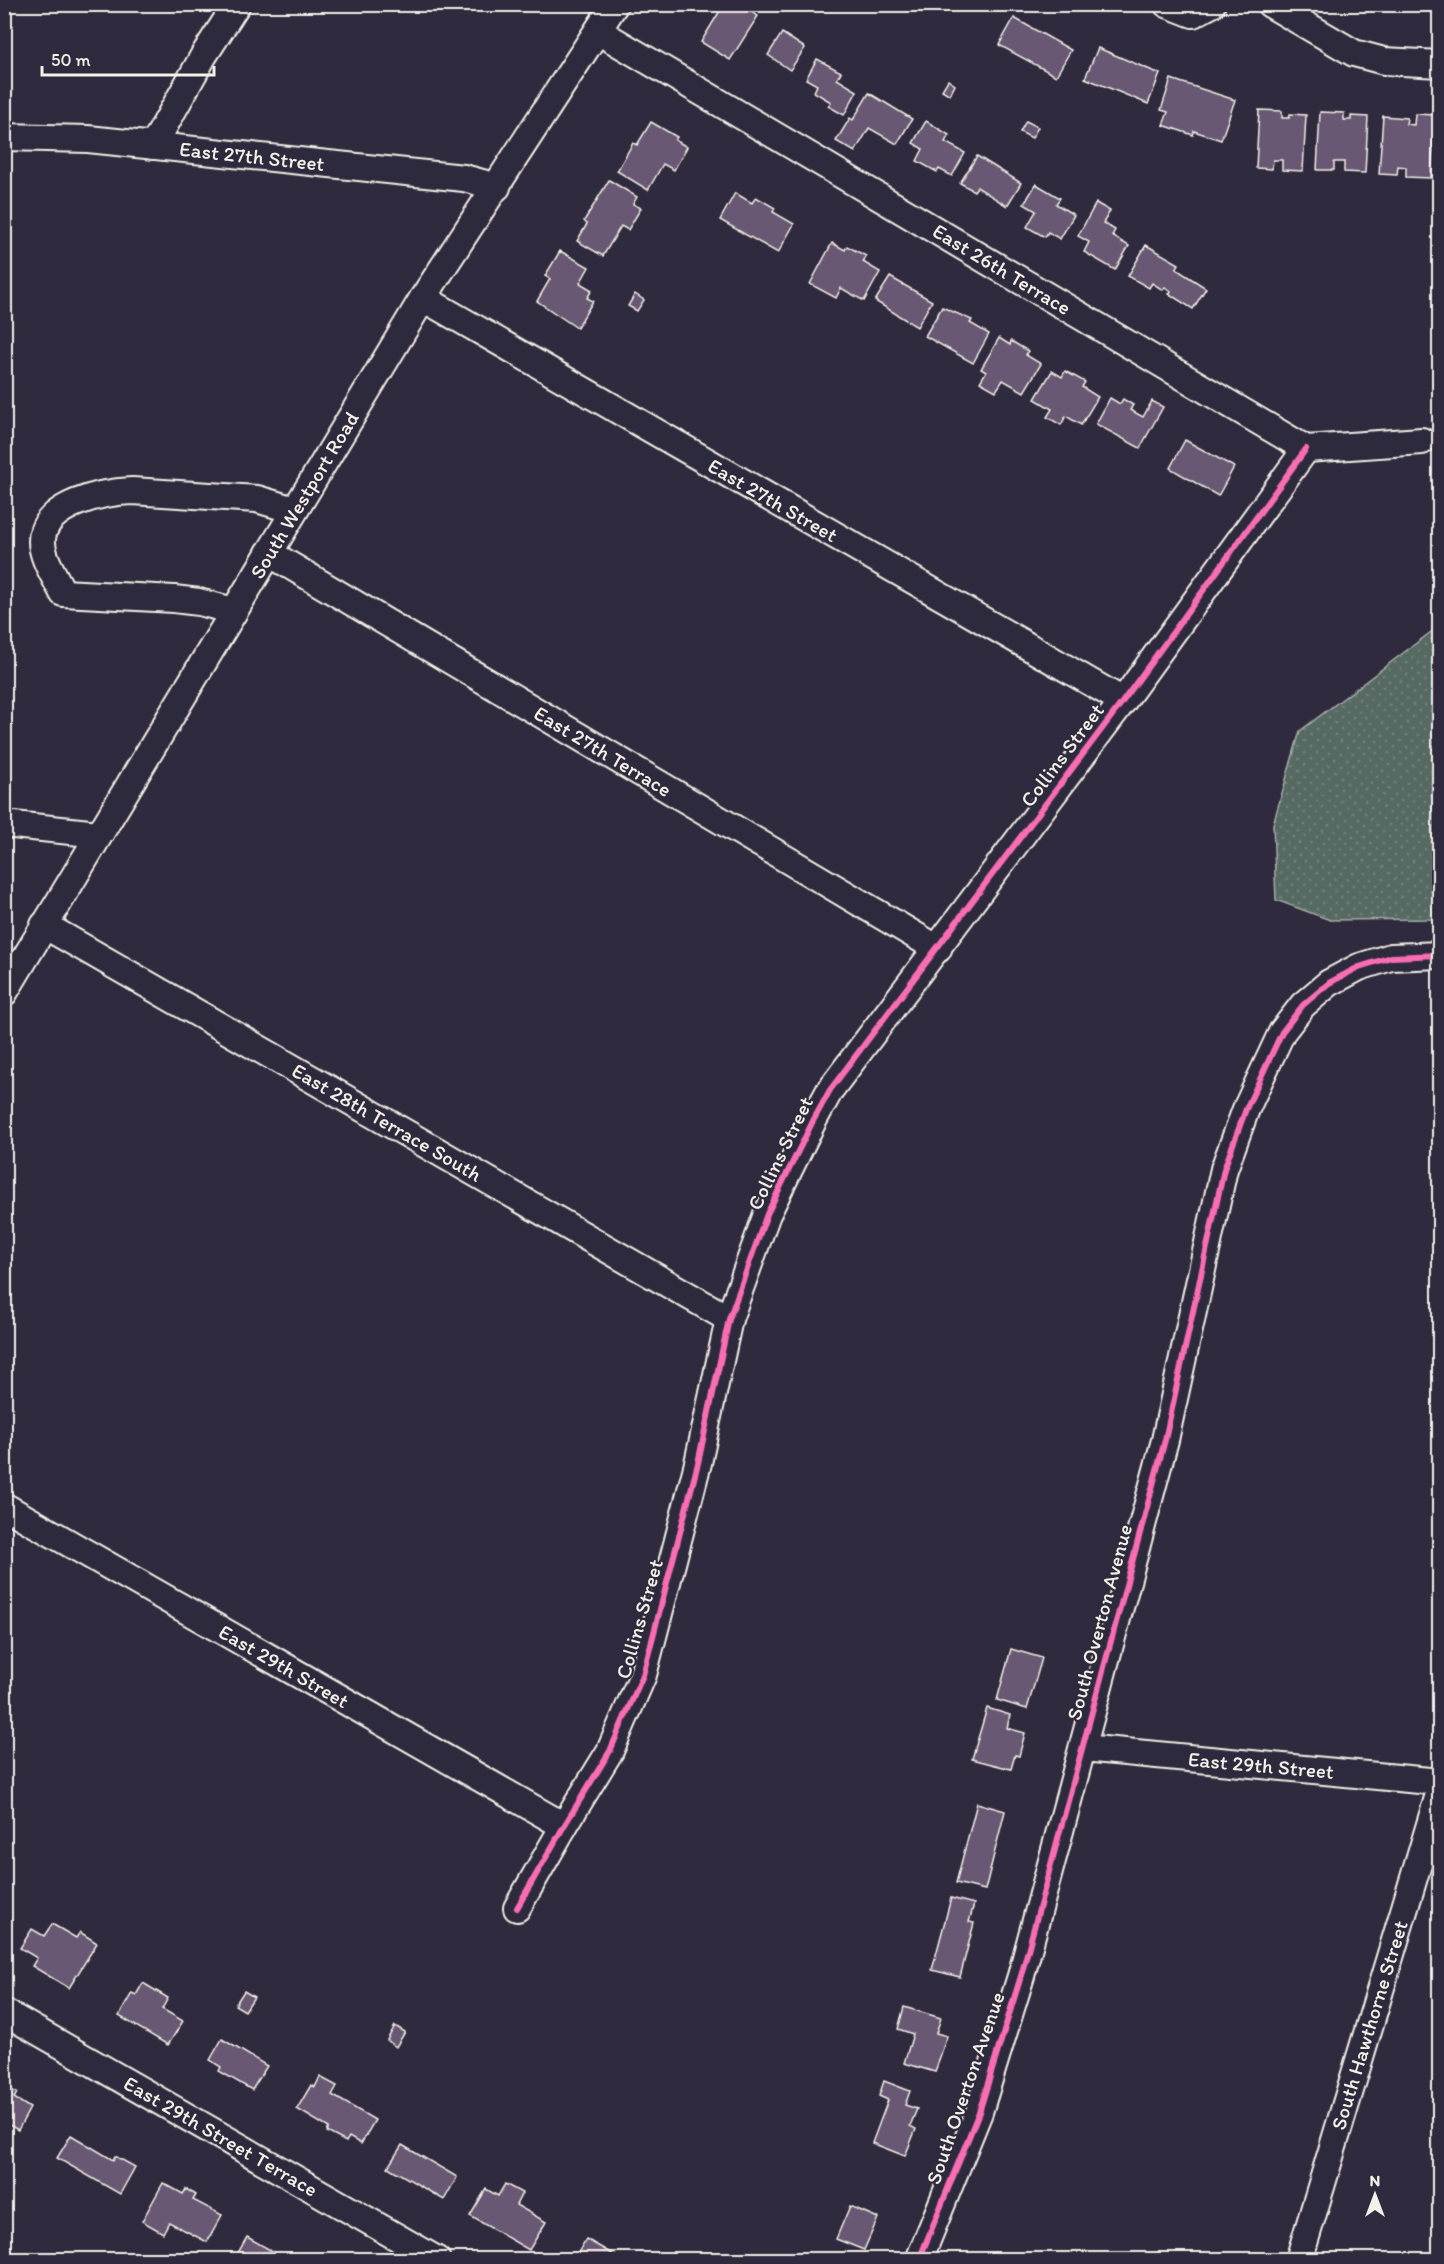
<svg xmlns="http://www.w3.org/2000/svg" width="1444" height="2264" viewBox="0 0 1444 2264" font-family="Itim,sans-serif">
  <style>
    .grass { fill: url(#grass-dots); stroke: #a6aea6; stroke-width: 1.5 }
    .building { fill: #675873; stroke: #f4f1e8; stroke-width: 1.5 }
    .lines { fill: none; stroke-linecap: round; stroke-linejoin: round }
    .minor-casing { stroke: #f4f1e8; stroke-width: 30 }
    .minor { stroke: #2f2a3d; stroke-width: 26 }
    .cycleway-casing { stroke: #2f2a3d; stroke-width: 10 }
    .cycleway { stroke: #f96db3; stroke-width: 6 }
    .labels { text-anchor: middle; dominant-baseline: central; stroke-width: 4.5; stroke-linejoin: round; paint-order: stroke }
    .street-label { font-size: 21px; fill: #f4f1e8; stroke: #2f2a3d }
  </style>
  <defs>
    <pattern id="grass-dots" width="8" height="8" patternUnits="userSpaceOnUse" patternTransform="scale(1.5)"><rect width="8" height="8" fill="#576b64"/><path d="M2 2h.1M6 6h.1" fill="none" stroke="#70817a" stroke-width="1.8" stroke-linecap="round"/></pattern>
  </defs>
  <rect width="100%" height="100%" fill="#2f2a3d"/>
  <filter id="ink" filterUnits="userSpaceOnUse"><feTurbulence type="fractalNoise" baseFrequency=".0167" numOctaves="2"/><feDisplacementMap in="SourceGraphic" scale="12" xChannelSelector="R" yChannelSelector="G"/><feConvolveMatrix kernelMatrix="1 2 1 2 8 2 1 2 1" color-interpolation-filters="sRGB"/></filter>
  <g filter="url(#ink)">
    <path class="grass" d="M 1439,626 L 1439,919 L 1330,920 L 1276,900 L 1273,824 L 1300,731 Z"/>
    <g class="building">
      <path d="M 724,4 L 739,4 L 758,16 L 730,60 L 701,42 Z"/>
      <rect x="960" y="4" width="32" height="2"/>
      <path d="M 1421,4 L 1440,4 L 1440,12 L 1421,11 Z"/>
      <path d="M 1014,18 L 1071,50 L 1056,76 L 999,45 Z"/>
      <path d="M 782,33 L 805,48 L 790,70 L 768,55 Z"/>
      <path d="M 1098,48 L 1160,74 L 1148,104 L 1085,78 Z"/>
      <path d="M 817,59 L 841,72 L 837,79 L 857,91 L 844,115 L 828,106 L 831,102 L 814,92 L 817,85 L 806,79 Z"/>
      <path d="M 1171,79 L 1235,100 L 1221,140 L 1194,131 L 1193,135 L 1163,125 L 1168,112 L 1161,110 Z"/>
      <path d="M 948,80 L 955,85 L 950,95 L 942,90 Z"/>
      <path d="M 869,93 L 912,119 L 897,144 L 869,128 L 855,152 L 836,141 L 850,118 L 853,120 Z"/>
      <path d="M 1259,110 L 1282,111 L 1282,118 L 1289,118 L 1290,114 L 1306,115 L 1303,171 L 1282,170 L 1282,160 L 1273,160 L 1272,169 L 1256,168 Z"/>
      <path d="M 1320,112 L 1344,113 L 1344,120 L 1351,120 L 1351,116 L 1368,117 L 1365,173 L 1344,172 L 1344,162 L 1334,162 L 1334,170 L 1317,170 Z"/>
      <path d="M 1415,114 L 1435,115 L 1431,178 L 1406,177 L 1406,167 L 1398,166 L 1397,175 L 1379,174 L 1383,116 L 1407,118 L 1406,124 L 1414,125 Z"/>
      <path d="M 926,121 L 949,135 L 945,142 L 965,153 L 952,176 L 939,169 L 937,172 L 917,161 L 923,149 L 913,143 Z"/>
      <path d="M 1026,121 L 1038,127 L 1032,138 L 1020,132 Z"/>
      <path d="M 651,122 L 677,137 L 675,140 L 687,147 L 674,170 L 663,164 L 648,190 L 617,171 L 633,143 L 637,145 Z"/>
      <path d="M 977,156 L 1021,183 L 1007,206 L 977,187 L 974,191 L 960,183 Z"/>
      <path d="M 609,180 L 637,197 L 633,204 L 641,208 L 628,230 L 621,226 L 603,256 L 577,241 L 587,224 L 584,221 Z"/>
      <path d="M 1036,184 L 1060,198 L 1056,204 L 1074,215 L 1060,239 L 1048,232 L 1045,237 L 1027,227 L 1036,211 L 1024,204 Z"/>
      <path d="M 735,193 L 752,203 L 756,197 L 775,208 L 773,212 L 794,224 L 778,253 L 720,220 Z"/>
      <path d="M 1096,203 L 1110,211 L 1103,223 L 1115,230 L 1112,236 L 1129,246 L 1115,270 L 1084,252 L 1089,242 L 1078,236 Z"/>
      <path d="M 832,243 L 845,250 L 847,246 L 866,256 L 863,262 L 880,272 L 864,301 L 841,288 L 836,298 L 810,284 Z"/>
      <path d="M 1146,245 L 1179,264 L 1176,269 L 1206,288 L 1193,309 L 1169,294 L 1171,291 L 1165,287 L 1163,290 L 1152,283 L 1149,288 L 1128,276 Z"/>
      <path d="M 560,251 L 589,267 L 580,283 L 592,290 L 587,298 L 593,301 L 577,328 L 537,301 L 550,279 L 545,276 Z"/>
      <path d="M 890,277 L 932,301 L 917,327 L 875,301 Z"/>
      <path d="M 635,294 L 644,300 L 637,311 L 628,306 Z"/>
      <path d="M 942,307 L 972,320 L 970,323 L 989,334 L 973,363 L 925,336 Z"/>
      <path d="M 999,338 L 1010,345 L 1011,341 L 1028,351 L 1026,355 L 1041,364 L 1024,392 L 1003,380 L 996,391 L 980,382 L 986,372 L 981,369 Z"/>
      <path d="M 1052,371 L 1062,377 L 1065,371 L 1085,382 L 1082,387 L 1098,397 L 1081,425 L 1066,416 L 1061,425 L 1047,417 L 1052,409 L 1035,399 Z"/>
      <path d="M 1110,398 L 1120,404 L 1123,399 L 1133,405 L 1130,410 L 1143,417 L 1152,401 L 1163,407 L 1140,448 L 1096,424 Z"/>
      <path d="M 1185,440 L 1234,467 L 1218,496 L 1170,468 Z"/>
      <path d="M 1011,1649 L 1042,1658 L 1027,1709 L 997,1700 Z"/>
      <path d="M 987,1708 L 1010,1715 L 1007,1728 L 1025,1733 L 1019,1756 L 1015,1755 L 1011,1769 L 972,1759 Z"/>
      <path d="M 977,1803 L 1005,1811 L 985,1890 L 956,1883 Z"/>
      <path d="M 951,1898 L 974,1904 L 969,1922 L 974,1923 L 960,1977 L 932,1970 Z"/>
      <path d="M 4,1915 L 10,1918 L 4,1927 Z"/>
      <path d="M 52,1924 L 76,1938 L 80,1932 L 97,1943 L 69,1988 L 32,1966 L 37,1958 L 20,1948 L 32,1929 L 44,1936 Z"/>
      <path d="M 143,1983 L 168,1998 L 162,2009 L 183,2021 L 168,2045 L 119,2016 L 132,1993 L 136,1995 Z"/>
      <path d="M 244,1991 L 254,1997 L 245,2011 L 235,2005 Z"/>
      <path d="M 904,2007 L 941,2018 L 936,2033 L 947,2036 L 935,2072 L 904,2063 L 913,2034 L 898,2029 Z"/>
      <path d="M 395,2026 L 405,2032 L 396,2047 L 387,2040 Z"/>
      <path d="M 222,2039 L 267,2066 L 252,2090 L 219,2071 L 221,2067 L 210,2060 Z"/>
      <path d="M 320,2077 L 337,2086 L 332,2095 L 375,2120 L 361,2144 L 349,2137 L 346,2142 L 327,2132 L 329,2128 L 297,2109 L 311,2085 L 315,2087 Z"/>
      <path d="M 884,2081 L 910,2091 L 905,2105 L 917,2109 L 910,2126 L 916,2129 L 905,2156 L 872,2143 L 888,2100 L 879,2096 Z"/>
      <path d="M 4,2086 L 17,2093 L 14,2098 L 30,2108 L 18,2130 L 4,2122 Z"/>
      <path d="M 71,2135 L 113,2160 L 115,2156 L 135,2167 L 120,2194 L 57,2158 Z"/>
      <path d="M 402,2145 L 457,2177 L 444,2200 L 388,2167 Z"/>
      <path d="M 163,2183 L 183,2194 L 186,2189 L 196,2195 L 193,2200 L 222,2215 L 207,2242 L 169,2222 L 163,2233 L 142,2221 Z"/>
      <path d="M 505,2184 L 522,2193 L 516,2205 L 546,2222 L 529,2250 L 470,2216 L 486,2189 L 498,2196 Z"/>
      <path d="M 850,2206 L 878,2218 L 864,2250 L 836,2239 Z"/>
      <path d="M 247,2237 L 288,2260 L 234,2260 Z"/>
      <path d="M 586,2239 L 623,2260 L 574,2260 Z"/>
    </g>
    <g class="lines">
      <defs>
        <g id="minor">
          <path d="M 1167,4 L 1193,14 L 1212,4"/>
          <path d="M 1270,4 L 1354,53 L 1384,61 L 1440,64"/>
          <path d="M 598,31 L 1306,449 L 1422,441"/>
          <path d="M 4,137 L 88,139 L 464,178 L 497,187"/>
          <path d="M 153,146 L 204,55 L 237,4"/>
          <path d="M 423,298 L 1123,701"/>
          <path d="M 269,553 L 938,949"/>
          <path d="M 234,611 L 199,602 L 174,599 L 63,593 C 56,578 42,559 42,541 C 42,504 104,492 132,491 L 257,499 L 294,510"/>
          <path d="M 4,824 L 99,834"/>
          <path d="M 44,925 L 729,1319"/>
          <path d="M 4,993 L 423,298 L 615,4"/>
          <path d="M 4,1506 L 564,1826"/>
          <path d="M 1083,1748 L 1440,1782"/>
          <path d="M 517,1908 L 564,1826 L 610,1751 L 643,1675 L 698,1463 L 729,1319 L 767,1214 L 813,1121 L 830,1090 L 1123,701 L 1306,449"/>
          <path d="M 4,2012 L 437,2260"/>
          <path d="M 919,2260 L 979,2112 L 1021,1976 L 1165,1440 L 1224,1169 L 1246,1109 L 1282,1032 L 1303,1005 L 1329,983 L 1359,967 L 1391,957 L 1440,955"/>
          <path d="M 1299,2260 L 1440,1791"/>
        </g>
      </defs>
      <use href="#minor" class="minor-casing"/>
      <use href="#minor" class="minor"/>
      <defs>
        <g id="cycleway">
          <path d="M 517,1908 L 564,1826 L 610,1751 L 643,1675 L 698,1463 L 729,1319 L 767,1214 L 813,1121 L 830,1090 L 1123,701 L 1306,449"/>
          <path d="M 919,2260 L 979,2112 L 1021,1976 L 1165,1440 L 1224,1169 L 1246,1109 L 1282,1032 L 1303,1005 L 1329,983 L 1359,967 L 1391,957 L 1440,955"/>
        </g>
      </defs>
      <use href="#cycleway" class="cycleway-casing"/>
      <use href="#cycleway" class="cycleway"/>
    </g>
  </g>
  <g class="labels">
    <g class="street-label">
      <text transform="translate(252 156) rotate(6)">East 27th Street</text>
      <text transform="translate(1002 269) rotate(31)">East 26th Terrace</text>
      <text transform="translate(304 495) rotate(-59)">South Westport Road</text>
      <text transform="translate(773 500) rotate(30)">East 27th Street</text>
      <text transform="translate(603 751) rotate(31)">East 27th Terrace</text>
      <text transform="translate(1062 755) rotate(-53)">Collins Street</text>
      <text transform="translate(387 1122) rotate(30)">East 28th Terrace South</text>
      <text transform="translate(780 1153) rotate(-64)">Collins Street</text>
      <text transform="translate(639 1619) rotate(-74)">Collins Street</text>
      <text transform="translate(1099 1622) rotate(-75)">South Overton Avenue</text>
      <text transform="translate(284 1666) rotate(30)">East 29th Street</text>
      <text transform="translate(1261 1765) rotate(5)">East 29th Street</text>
      <text transform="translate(1369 2025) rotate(-73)">South Hawthorne Street</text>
      <text transform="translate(965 2088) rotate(-71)">South Overton Avenue</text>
      <text transform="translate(221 2136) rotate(30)">East 29th Street Terrace</text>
    </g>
  </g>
  <rect width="1444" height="2264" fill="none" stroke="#2f2a3d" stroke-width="24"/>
  <rect x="12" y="12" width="1420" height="2240" fill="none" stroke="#f4f1e8" stroke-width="2" filter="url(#ink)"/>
  <g transform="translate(1375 2195)" stroke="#2f2a3d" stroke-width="4.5" paint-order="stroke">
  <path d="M0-4.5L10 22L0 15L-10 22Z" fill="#f4f1e8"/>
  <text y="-9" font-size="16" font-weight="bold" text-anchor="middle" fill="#f4f1e8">N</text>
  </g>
  <path d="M42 66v9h172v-9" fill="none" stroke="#f4f1e8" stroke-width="3"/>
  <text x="51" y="66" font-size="18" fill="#f4f1e8" stroke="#2f2a3d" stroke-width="4.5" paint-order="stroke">50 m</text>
</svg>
